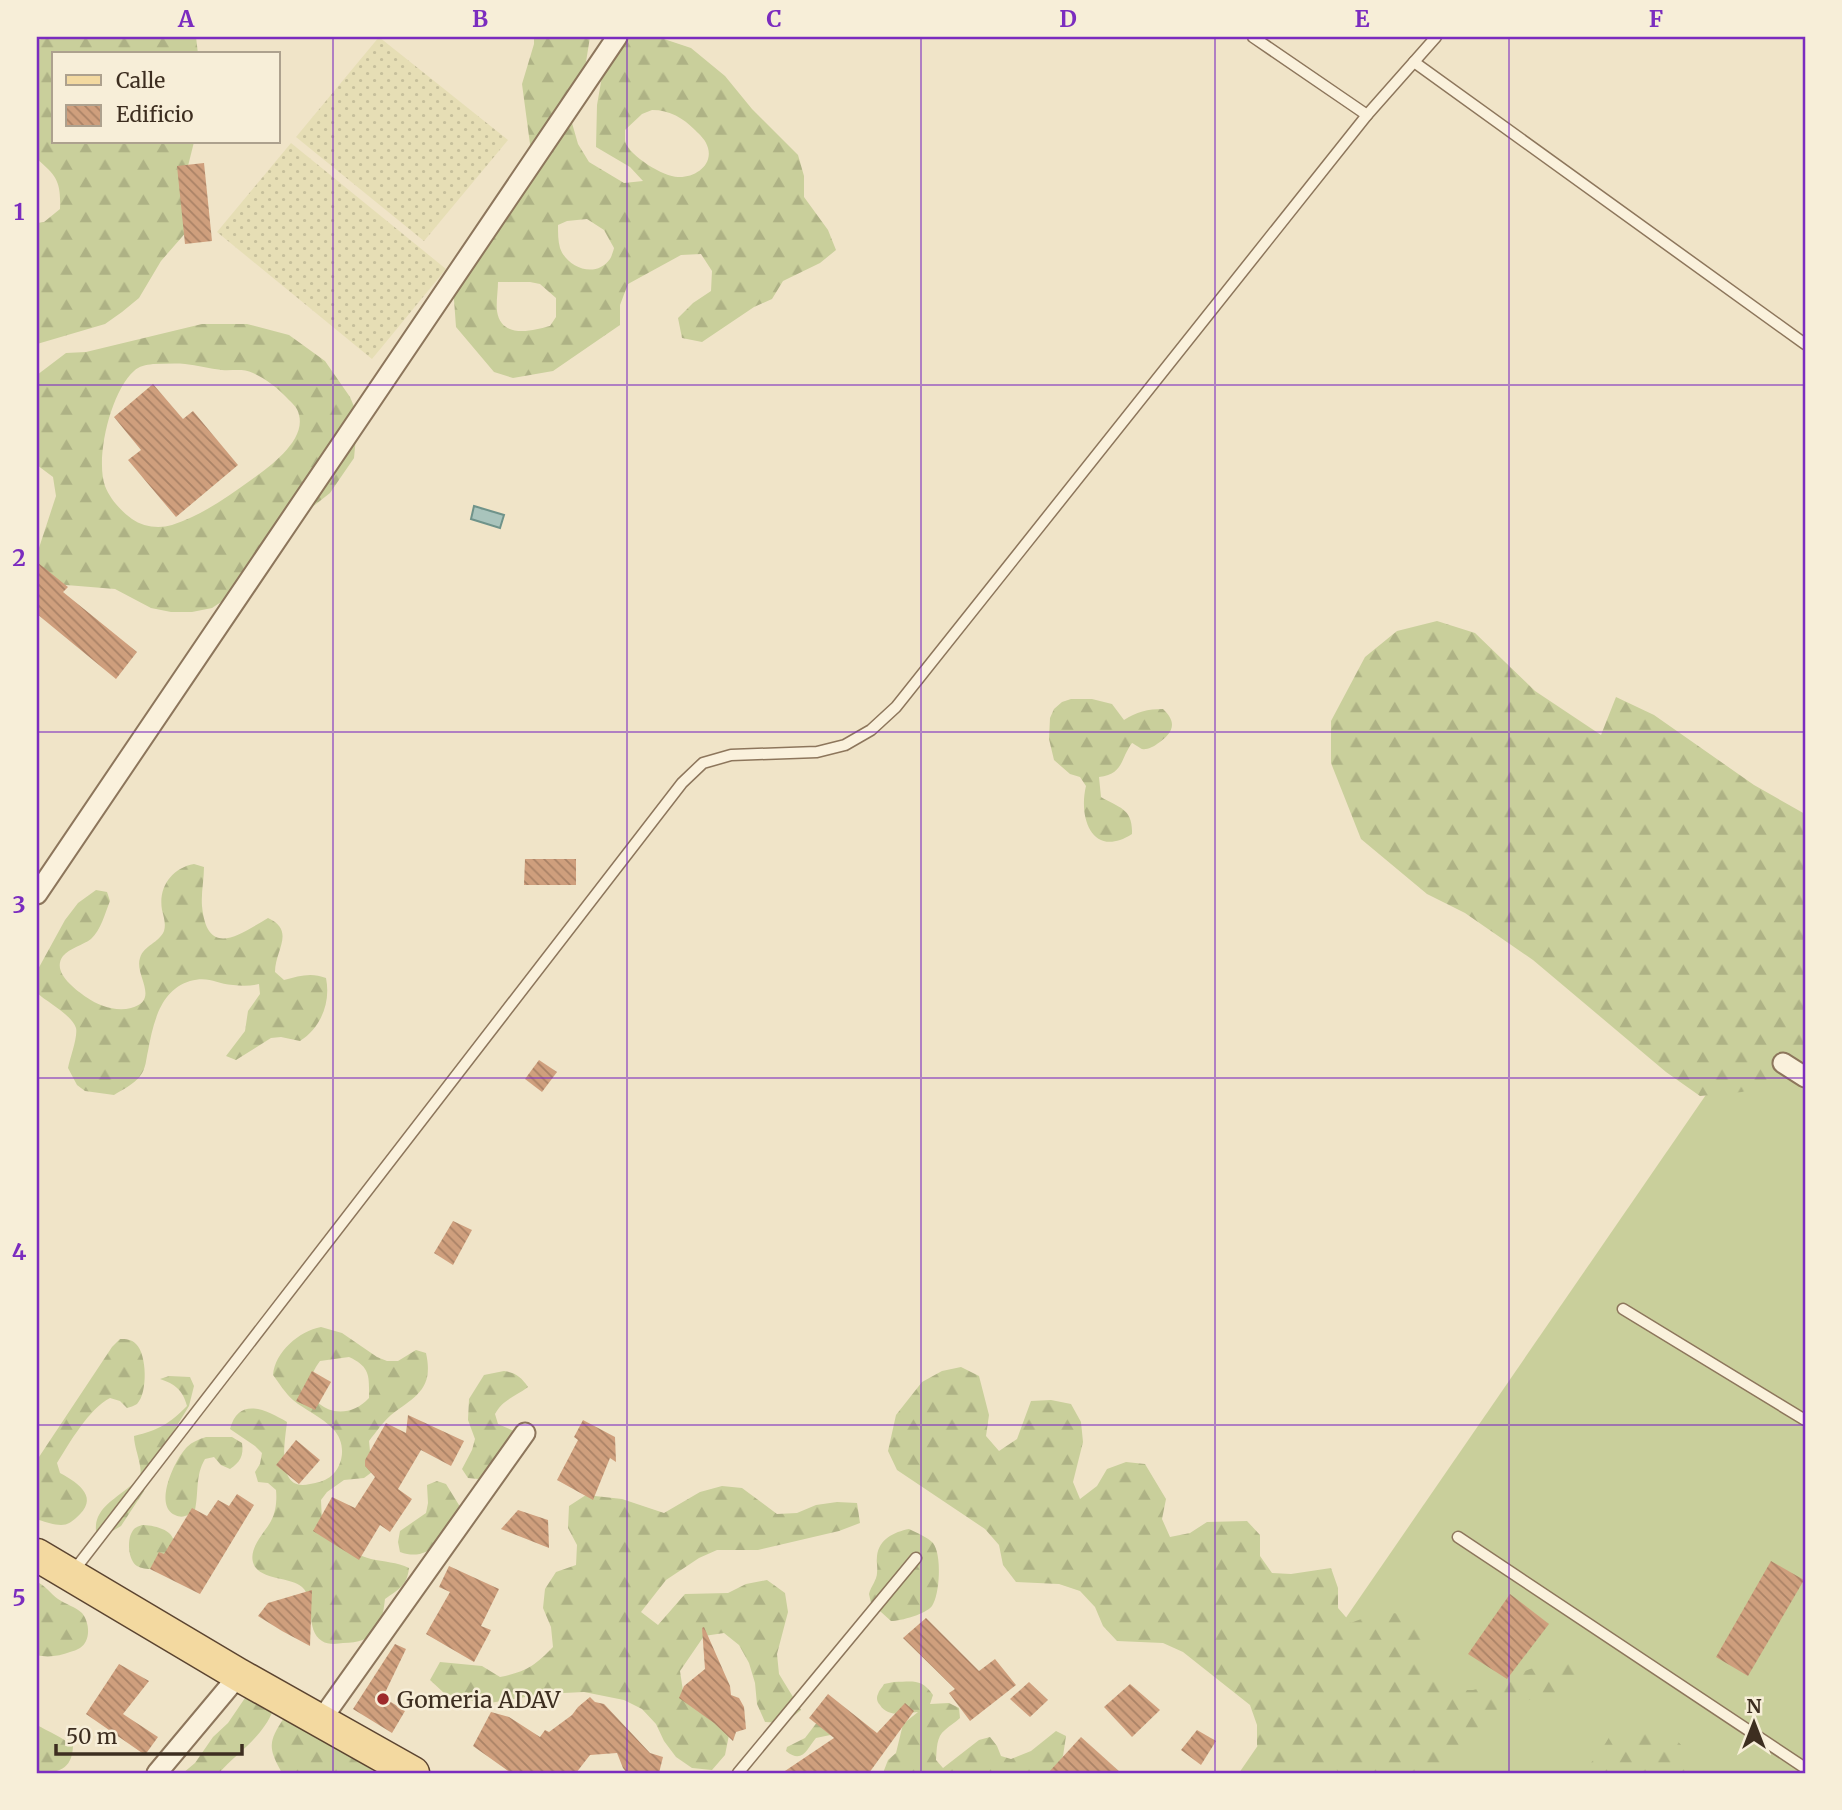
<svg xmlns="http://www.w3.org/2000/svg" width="1842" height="1810" viewBox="0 0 1842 1810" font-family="Merriweather,serif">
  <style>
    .farmland { fill: url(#farmland-dots) }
    .grass { fill: #c9cf9b }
    .forest { fill: url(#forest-firs); fill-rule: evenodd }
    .water { fill: url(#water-ripples); stroke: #6f938a; stroke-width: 2 }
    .building { fill: url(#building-back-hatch) }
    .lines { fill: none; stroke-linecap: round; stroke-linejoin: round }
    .lane-casing { stroke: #8d765c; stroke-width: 13 }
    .street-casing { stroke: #8d765c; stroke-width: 23 }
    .primary-casing { stroke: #5b4430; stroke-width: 35 }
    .lane { stroke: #faf1dc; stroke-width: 10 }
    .street { stroke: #faf1dc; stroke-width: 19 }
    .primary { stroke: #f3d9a0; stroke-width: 32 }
    .grid { fill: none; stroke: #7b2cbf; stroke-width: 2; stroke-opacity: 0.55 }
    .poi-dot { fill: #9e2a2b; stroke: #f7eed8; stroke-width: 2.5 }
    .labels { text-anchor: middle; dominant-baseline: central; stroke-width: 5; stroke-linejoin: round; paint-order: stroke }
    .poi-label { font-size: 23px; fill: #3d2e20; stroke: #f7eed8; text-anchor: start }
    .neatline { fill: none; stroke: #7b2cbf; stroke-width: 2.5 }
    .grid-label { font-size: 23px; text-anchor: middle; font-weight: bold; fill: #7b2cbf }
  </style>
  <defs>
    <pattern id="farmland-dots" width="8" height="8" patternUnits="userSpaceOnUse" patternTransform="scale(1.75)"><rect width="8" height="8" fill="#e6deb5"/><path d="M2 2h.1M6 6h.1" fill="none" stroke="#c6bf9b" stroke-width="1.8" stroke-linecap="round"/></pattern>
    <pattern id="forest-firs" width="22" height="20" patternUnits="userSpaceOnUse" patternTransform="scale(1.75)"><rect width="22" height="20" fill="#c9cf9b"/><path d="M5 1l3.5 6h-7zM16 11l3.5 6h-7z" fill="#aeb285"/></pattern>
    <pattern id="water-ripples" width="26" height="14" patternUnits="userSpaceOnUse" patternTransform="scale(1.75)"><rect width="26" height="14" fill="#a9c4bc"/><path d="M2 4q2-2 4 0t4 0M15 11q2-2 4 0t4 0" fill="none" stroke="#8ba098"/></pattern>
    <pattern id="building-back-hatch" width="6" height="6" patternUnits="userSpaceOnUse" patternTransform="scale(1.75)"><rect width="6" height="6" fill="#cf9f7d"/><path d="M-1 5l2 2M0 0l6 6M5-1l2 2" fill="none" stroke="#a98266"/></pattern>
  </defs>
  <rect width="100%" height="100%" fill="#f0e4c8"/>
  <g class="farmland">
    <path d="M 379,37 L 508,140 L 424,241 L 296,137 Z"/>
    <path d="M 291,143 L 446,269 L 372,359 L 217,232 Z"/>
  </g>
  <path class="grass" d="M 1805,951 L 1805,1773 L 1239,1773 Z"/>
  <g class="forest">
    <path d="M 45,37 L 196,37 L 198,54 L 54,54 L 54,142 L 194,142 L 182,190 L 188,230 L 161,261 L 139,298 L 122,312 L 105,324 L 37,344 L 37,223 L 44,222 L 60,209 C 61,182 57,176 37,159 L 37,41 Z"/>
    <path d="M 534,37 L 590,37 L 586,62 L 572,102 L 572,123 L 578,144 L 589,162 L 624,183 L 643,181 L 630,167 L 596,147 L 597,105 L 604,65 L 626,37 L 658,37 L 691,48 L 725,76 L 752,109 L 798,155 L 804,176 L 804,197 L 828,230 L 836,250 L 820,263 L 783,281 L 772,299 L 754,307 L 702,342 L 682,338 L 678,318 L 693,303 L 711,291 L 712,271 L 701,254 L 681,255 L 628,284 L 620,305 L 620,325 L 553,371 L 513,378 L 494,372 L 456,327 L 453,286 L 530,164 L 530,144 L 522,84 L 534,44 ZM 652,110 C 670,110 683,118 695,130 C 700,135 706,140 708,148 C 713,166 694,178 678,177 C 664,177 629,156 625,141 C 625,141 625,131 625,130 L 642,114 ZM 587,219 L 604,230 L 614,248 C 614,249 611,258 610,259 C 596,279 567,268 560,248 C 558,241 558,233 558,225 L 567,221 ZM 498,282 L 530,282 L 540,284 L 556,298 L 556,317 L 550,326 C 532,331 501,339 497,311 C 496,302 498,291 498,282 Z"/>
    <path d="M 202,324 L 247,324 L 289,335 L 325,361 L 350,397 L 358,416 L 354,458 L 330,493 L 297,519 L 263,542 L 230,596 L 212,608 L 192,612 L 171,612 L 151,608 L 115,589 L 54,584 L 37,575 L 37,554 L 56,496 L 53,477 L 37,465 L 37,375 L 66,353 L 86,352 ZM 153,364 C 164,364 175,363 185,364 C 197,365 210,369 222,370 C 232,371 243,368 253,373 C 265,378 279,389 287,398 C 292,403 298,408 299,415 C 306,441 268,468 251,480 C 227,497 201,516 172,525 C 159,529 143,527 132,519 C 121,511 110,499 105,486 C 95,458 111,391 134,371 C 139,366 146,365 153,364 Z"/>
    <path d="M 1437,621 L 1475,633 L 1535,691 L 1601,735 L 1616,697 L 1654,715 L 1754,785 L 1805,814 L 1805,1061 L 1782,1080 L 1742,1092 L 1700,1096 L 1666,1072 L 1533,960 L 1465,913 L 1427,894 L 1361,839 L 1331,763 L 1331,721 L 1365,657 L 1397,631 Z"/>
    <path d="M 1071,699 L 1092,699 L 1112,704 L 1124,720 C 1136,712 1148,709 1163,709 C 1178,723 1173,733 1157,744 C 1153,747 1147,750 1142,749 C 1141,749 1133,743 1132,743 C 1120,759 1124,774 1099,777 L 1101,797 C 1119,808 1133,808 1132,834 C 1093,859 1078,819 1086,786 L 1080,777 L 1070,774 L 1054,760 L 1049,739 L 1050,718 L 1054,709 L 1062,702 Z"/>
    <path d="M 194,864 L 204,867 C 204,880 201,893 202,906 C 207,959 239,935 268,918 C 296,931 275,950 275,972 L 284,980 C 299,976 311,972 326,978 C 331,1002 321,1028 300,1041 L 281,1037 L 271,1038 L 236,1060 L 226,1056 L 245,1031 L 248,1011 L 260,994 L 259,984 C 251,986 242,986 233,985 C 215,984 210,976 190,981 C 160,990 153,1024 148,1051 C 146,1059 146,1069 140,1076 C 134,1084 122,1090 114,1095 L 85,1091 L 77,1085 L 68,1068 C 70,1058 78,1037 76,1028 C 72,1015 47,1002 37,993 L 37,971 L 65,920 L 78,903 L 96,890 L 107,892 L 110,901 C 105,913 101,930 91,939 C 83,945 70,948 63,956 C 51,972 75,989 86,997 C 99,1006 116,1012 131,1008 C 161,1000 134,975 140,958 C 144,945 159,943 164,931 C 166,924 164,918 162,910 C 158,887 172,868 194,864 Z"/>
    <path d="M 321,1327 L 342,1333 L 377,1357 L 387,1361 L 398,1361 L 416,1350 L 426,1353 C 434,1389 416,1396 391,1415 C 383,1422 376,1432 369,1441 L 372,1472 L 364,1478 L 344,1480 L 327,1492 L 321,1500 L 322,1521 C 337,1537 348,1553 371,1559 C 384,1562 397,1562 409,1568 C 407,1586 399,1589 385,1599 C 382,1627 375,1643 343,1643 C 337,1644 328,1645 322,1641 C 305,1631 315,1598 302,1587 C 291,1577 261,1580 254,1565 C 247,1549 264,1534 271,1521 C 276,1512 277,1500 276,1490 L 268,1483 L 258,1482 L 255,1472 L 260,1464 L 262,1453 L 255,1446 L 230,1429 C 239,1396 266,1410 287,1422 C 285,1441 275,1493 310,1484 C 317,1483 324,1481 330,1477 C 345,1465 346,1442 333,1429 C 322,1417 305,1410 293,1400 C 285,1393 279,1383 273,1375 C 275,1352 299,1331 321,1327 ZM 349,1357 C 371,1367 369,1377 369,1398 C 340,1430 290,1400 320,1361 Z"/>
    <path d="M 120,1339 C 126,1339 131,1339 136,1344 C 147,1354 148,1393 137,1404 C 134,1406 130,1407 127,1408 L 120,1401 L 110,1398 C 89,1409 70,1442 57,1463 L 60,1473 C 80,1484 100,1498 76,1518 C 71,1522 68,1525 61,1525 C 54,1525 46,1522 39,1520 L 37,1511 L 37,1460 L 112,1347 Z"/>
    <path d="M 961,1367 L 979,1376 L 989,1415 L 986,1436 L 999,1451 L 1017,1439 L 1031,1401 L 1051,1400 L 1071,1404 L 1081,1422 L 1083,1442 L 1073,1482 L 1080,1499 L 1097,1486 L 1107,1469 L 1126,1462 L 1145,1464 L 1166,1499 L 1162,1519 L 1170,1537 L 1190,1533 L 1207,1522 L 1247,1521 L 1260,1535 L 1260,1556 L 1272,1573 L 1291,1574 L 1331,1568 L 1338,1588 L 1338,1608 L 1351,1623 C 1371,1615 1390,1608 1412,1618 C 1418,1621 1424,1629 1429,1633 L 1424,1673 L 1444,1673 L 1453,1690 L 1473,1690 L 1492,1685 L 1530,1669 L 1551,1664 L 1573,1664 L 1585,1680 L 1568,1692 L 1504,1705 L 1487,1717 L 1464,1751 L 1449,1766 L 1438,1773 L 1339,1773 L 1330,1762 L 1288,1771 L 1268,1762 L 1257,1745 L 1257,1725 L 1250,1705 L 1183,1652 L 1163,1643 L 1117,1641 L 1103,1626 L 1095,1607 L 1080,1591 L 1059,1584 L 1016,1582 L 1003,1565 L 999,1545 L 985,1529 L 897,1470 L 888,1451 L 896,1415 L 922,1382 L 942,1371 Z"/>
    <path d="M 504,1371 C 516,1373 521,1377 528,1387 C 515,1397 503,1399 495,1414 L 498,1424 L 516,1432 L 488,1476 L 478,1479 L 468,1478 L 462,1469 L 472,1450 L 475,1439 L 468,1420 L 469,1399 L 484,1375 Z"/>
    <path d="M 169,1376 L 190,1377 L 194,1386 L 189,1406 L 149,1471 L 144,1491 L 121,1526 L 104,1536 L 96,1531 C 94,1510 113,1500 128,1488 C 132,1485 138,1480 140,1475 C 143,1467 134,1448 134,1436 C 159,1430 169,1424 187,1406 C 183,1390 175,1384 160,1379 Z"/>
    <path d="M 206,1437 L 232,1437 L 242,1443 C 244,1456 240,1462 230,1469 L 221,1465 L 214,1457 L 205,1459 C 195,1476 199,1492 195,1510 C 189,1515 183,1519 175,1515 C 153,1505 175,1459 187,1447 C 192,1442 199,1439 206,1437 Z"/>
    <path d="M 437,1481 L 446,1484 L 462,1510 C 445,1532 433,1564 400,1552 L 398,1542 L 400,1531 L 426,1513 L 428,1503 L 427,1485 Z"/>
    <path d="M 722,1486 L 742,1488 L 777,1514 L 797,1513 L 816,1505 L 837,1502 L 857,1503 L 860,1523 L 839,1531 L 758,1550 L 717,1550 L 699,1558 L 666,1580 L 641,1612 L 658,1625 L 685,1594 L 728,1593 L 746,1584 L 767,1580 L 785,1593 L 788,1612 L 777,1654 L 779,1674 L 801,1710 L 785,1723 L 765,1722 L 757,1704 L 755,1683 L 749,1663 L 739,1645 L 724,1633 L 704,1636 L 680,1671 L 683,1691 L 729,1735 L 725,1755 L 712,1770 L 692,1768 L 676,1757 L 664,1741 L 656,1724 L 642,1709 L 624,1700 L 584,1692 L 543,1694 L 484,1704 L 444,1693 L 430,1680 L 440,1662 L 482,1666 L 500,1677 C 525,1672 535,1666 553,1647 L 551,1627 L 543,1608 L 545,1589 L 556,1572 L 576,1565 L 577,1545 L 568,1528 L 569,1506 L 586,1495 L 622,1499 L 664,1513 L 700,1492 Z"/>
    <path d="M 142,1525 C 152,1525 175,1529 174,1544 C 173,1551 164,1562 160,1569 C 153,1569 143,1570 137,1566 C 128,1560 127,1540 132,1532 C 135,1527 137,1527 142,1525 Z"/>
    <path d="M 909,1529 C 917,1533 927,1537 933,1543 C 942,1554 940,1595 932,1606 C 926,1614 901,1621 891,1621 L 871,1603 L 869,1594 C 871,1586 877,1580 877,1573 C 878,1567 876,1562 877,1556 C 879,1539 894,1532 909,1529 Z"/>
    <path d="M 37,1582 C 45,1585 51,1594 58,1599 C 65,1604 76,1607 82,1613 C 90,1623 91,1641 80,1648 C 77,1650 73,1651 70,1652 C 60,1656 47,1658 37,1655 Z"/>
    <path d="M 894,1682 C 913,1682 921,1678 933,1695 L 930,1704 L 949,1703 L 959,1708 L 960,1718 C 955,1723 950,1725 945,1730 C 936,1737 937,1749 936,1760 L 943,1768 L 979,1740 L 990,1737 L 997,1746 L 1001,1756 L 1011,1759 L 1031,1751 L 1056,1731 L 1066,1736 L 1063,1756 L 1053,1773 L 883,1773 L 888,1760 L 896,1753 L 903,1724 L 918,1712 C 905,1713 888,1718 880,1705 C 877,1702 876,1698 878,1694 C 879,1690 882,1688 884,1684 Z"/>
    <path d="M 254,1692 L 273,1710 C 263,1737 238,1752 219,1773 L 183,1773 L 195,1763 L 213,1737 L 228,1723 L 245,1698 Z"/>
    <path d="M 284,1718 L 353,1757 L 376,1773 L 282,1773 C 268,1748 268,1742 284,1718 Z"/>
    <path d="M 818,1721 L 835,1734 L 816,1738 C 807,1748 803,1765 786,1751 L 787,1747 L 805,1738 Z"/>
    <path d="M 37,1725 C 49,1732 62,1737 73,1746 C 72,1770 58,1773 37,1773 Z"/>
    <path d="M 1614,1729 C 1635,1729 1669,1729 1683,1747 C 1689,1755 1691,1764 1694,1773 L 1579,1773 C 1595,1762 1604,1746 1614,1729 Z"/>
  </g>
  <path class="water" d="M 474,506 L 504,515 L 500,528 L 471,519 Z"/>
  <g class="building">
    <path d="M 204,163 L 212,241 L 185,244 L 177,166 Z"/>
    <path d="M 153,384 L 183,419 L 193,411 L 238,465 L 176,517 L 128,460 L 141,450 L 114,417 Z"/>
    <path d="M 37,562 L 68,587 L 63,592 L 137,652 L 116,679 L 37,614 Z"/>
    <path d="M 525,859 L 576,859 L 576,885 L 524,885 Z"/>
    <path d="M 539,1060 L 557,1072 L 542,1092 L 525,1079 Z"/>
    <path d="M 453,1221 L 472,1230 L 453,1265 L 434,1253 Z"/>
    <path d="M 312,1371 L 331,1382 L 315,1410 L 296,1401 Z"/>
    <path d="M 408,1415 L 464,1441 L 451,1466 L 421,1450 L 398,1489 L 412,1499 L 390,1532 L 380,1525 L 359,1560 L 313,1531 L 332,1497 L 355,1508 L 375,1477 L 365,1466 L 365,1460 L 386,1423 L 406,1433 Z"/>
    <path d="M 583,1420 L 615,1437 L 616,1462 L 610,1458 L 593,1500 L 557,1480 L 578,1440 L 574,1437 Z"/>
    <path d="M 296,1440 L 320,1460 L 299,1484 L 276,1465 Z"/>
    <path d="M 237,1494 L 254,1505 L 200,1594 L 150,1569 L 159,1552 L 164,1554 L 192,1508 L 207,1516 L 218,1500 L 229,1506 Z"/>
    <path d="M 518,1510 L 548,1520 L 549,1548 L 501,1529 Z"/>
    <path d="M 1771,1561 L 1804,1580 L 1748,1676 L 1716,1657 Z"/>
    <path d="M 449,1566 L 499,1589 L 481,1626 L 491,1630 L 474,1662 L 426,1634 L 450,1592 L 439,1587 Z"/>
    <path d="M 312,1590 L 310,1646 L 282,1631 L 258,1616 L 268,1603 Z"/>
    <path d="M 1510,1594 L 1549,1624 L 1507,1679 L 1468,1654 Z"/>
    <path d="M 926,1618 L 979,1671 L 995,1659 L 1016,1685 L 970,1721 L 949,1693 L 955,1689 L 903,1638 Z"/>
    <path d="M 704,1627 L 730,1686 L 731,1695 L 739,1698 L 744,1707 L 746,1729 L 736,1732 L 733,1741 L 714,1723 L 679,1698 L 684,1686 L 705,1669 L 702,1628 Z"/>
    <path d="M 395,1644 L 406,1649 L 383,1697 L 405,1711 L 392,1733 L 353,1709 Z"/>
    <path d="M 119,1664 L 149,1681 L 123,1714 L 158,1737 L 145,1755 L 86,1714 Z"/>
    <path d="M 1029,1682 L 1048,1700 L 1030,1717 L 1010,1699 Z"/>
    <path d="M 1130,1684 L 1160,1710 L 1132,1737 L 1104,1707 Z"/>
    <path d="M 828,1694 L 877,1733 L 905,1703 L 914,1711 L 869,1773 L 782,1773 L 834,1738 L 809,1718 Z"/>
    <path d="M 590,1697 L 595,1702 L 604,1704 L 650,1753 L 663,1757 L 659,1773 L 627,1773 L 623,1768 L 617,1753 L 590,1755 L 576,1773 L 511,1773 L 473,1746 L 491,1712 L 509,1717 L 540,1737 L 545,1730 L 549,1732 L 572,1715 L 578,1707 Z"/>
    <path d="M 1197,1730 L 1216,1741 L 1201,1765 L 1181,1750 Z"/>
    <path d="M 1081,1737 L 1100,1754 L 1121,1773 L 1048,1773 Z"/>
  </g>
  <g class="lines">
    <defs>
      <g id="lane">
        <path d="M 1253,37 L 1367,115"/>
        <path d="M 1414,62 L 1805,344"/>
        <path d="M 1623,1309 L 1805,1420"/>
        <path d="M 1458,1537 L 1805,1768"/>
        <path d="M 72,1573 L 682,783 L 703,763 L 731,755 L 817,752 L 845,745 L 871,730 L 896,707 L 1367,115 L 1436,37"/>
        <path d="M 738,1773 L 916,1558"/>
      </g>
      <g id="street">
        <path d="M 37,894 L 617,37"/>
        <path d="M 1783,1063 L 1805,1077"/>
        <path d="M 321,1720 L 525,1433"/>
        <path d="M 157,1773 L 239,1675"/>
      </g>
      <path id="primary" d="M 37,1555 L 239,1675 L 413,1773"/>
    </defs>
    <use href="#lane" class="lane-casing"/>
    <use href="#street" class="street-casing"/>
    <use href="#primary" class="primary-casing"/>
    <use href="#lane" class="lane"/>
    <use href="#street" class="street"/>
    <use href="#primary" class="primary"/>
  </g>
  <path class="grid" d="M 333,37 L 333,1773M 627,37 L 627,1773M 921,37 L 921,1773M 1215,37 L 1215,1773M 1509,37 L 1509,1773M 37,385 L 1805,385M 37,732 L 1805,732M 37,1078 L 1805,1078M 37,1425 L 1805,1425"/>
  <circle class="poi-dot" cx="383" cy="1699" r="7"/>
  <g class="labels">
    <g class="poi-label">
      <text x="397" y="1699">Gomeria ADAV</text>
    </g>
  </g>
  <rect width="1842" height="1810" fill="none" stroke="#f7eed8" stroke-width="77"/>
  <rect x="52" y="52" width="228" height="91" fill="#f7eed8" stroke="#ada18e" stroke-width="2"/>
  <rect x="66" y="75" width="35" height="10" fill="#f3d9a0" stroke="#ada18e" stroke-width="2"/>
  <text x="116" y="88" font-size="21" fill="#3d2e20">Calle</text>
  <rect x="66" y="105" width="35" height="21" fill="url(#building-back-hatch)" stroke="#ada18e" stroke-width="2"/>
  <text x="116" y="122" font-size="21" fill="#3d2e20">Edificio</text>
  <g transform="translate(1754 1723)" stroke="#f7eed8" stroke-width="5" paint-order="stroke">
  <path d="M0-5L12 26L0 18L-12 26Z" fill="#3d2e20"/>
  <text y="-10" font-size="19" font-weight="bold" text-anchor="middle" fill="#3d2e20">N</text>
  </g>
  <path d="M56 1744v10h186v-10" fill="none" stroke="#3d2e20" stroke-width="3.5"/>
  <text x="66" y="1744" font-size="21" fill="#3d2e20" stroke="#f7eed8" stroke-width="5" paint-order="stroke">50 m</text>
  <rect x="38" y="38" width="1766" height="1734" class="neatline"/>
  <g class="grid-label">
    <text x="186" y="27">A</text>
    <text x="480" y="27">B</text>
    <text x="774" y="27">C</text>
    <text x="1068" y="27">D</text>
    <text x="1362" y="27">E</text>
    <text x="1656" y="27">F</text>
    <text x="19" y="220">1</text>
    <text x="19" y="566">2</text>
    <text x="19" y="913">3</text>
    <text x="19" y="1260">4</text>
    <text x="19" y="1606">5</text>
  </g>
</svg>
